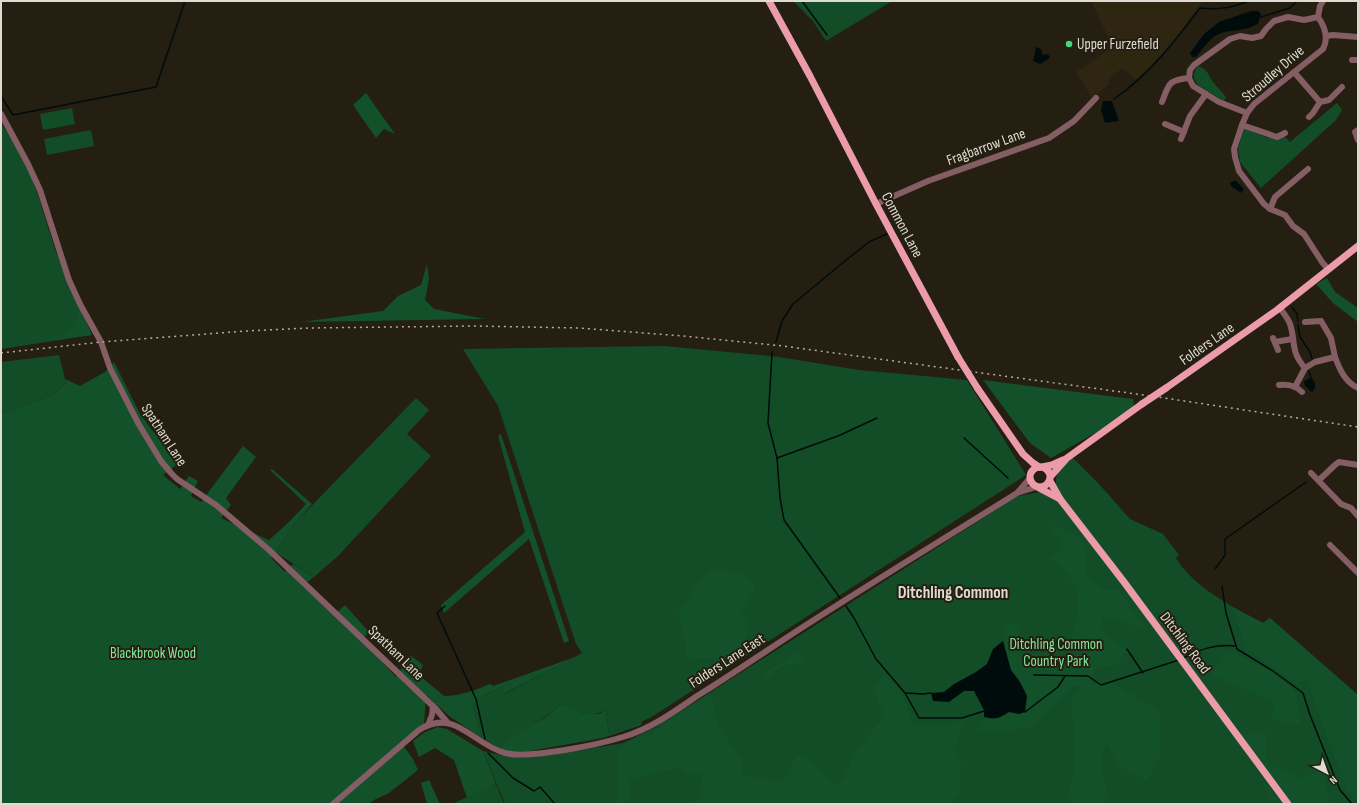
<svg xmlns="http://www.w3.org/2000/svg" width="1359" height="805" viewBox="0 0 1359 805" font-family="'Sofia Sans Condensed',sans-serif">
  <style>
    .built { fill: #2e2611 }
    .green { fill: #134d27 }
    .forest { fill: #125129 }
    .water { fill: #000c0c }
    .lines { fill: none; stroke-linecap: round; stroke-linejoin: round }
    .stream { stroke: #000c0c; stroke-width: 1.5 }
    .minor { stroke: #855d65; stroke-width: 6 }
    .major { stroke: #ec9baa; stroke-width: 7 }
    .rail { stroke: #b2ada3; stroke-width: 1.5; stroke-dasharray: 2 4; stroke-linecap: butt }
    .major-bridge { stroke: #ec9baa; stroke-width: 7 }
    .poi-dot { fill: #40d77c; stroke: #251f11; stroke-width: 1.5 }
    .labels { text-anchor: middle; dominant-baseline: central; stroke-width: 4; stroke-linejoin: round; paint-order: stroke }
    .poi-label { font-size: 15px; fill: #dfdbd2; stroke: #251f11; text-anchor: start }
    .street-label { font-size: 15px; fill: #dfdbd2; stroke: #251f11 }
    .park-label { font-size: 15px; fill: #81ea9d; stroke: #251f11 }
    .quarter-label { font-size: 17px; font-weight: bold; fill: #dfdbd2; stroke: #251f11 }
  </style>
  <rect width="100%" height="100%" fill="#251f11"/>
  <path class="built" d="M 1091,1 L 1200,1 L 1201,3 L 1174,41 L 1155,62 L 1136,80 L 1122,68 L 1108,80 L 1110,83 L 1092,98 L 1076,72 L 1113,47 Z"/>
  <g class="green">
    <path d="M 793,1 L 892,1 L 826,41 L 813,21 Z"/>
    <path d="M 1198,66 C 1208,70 1208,74 1213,82 C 1217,87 1222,92 1226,97 L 1224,101 L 1198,85 C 1193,79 1192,73 1198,66 Z"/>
    <path d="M 1337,103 L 1342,110 L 1336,120 L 1261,188 L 1240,162 L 1238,149 L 1244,128 L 1268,138 L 1284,136 L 1290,142 Z"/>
    <path d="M 72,108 L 75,124 L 43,130 L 40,114 Z"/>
    <path d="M 1,123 L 28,164 L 55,249 L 92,335 L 1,349 Z"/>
    <path d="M 91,130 L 94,146 L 47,155 L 44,139 Z"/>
    <path d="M 665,346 L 779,357 L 859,370 L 967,380 L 1026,475 L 650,718 L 609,734 L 606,710 C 589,719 576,713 559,706 C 541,722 518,733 499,748 L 482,738 L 473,705 L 479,698 L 502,687 L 506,693 L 582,653 L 576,644 L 498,406 L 463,349 Z"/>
    <path d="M 59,355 L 66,383 L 55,394 L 1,414 L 1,362 Z"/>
    <path d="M 416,398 L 429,410 L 407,434 L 431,456 L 338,556 L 314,577 L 275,552 L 295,523 Z"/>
    <path d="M 1072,457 L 1098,483 L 1130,519 L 1163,534 L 1179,555 L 1176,558 C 1194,588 1233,607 1263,623 L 1270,618 L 1358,695 L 1358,804 L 505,804 L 483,751 L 509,757 L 529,757 L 552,755 L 623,743 L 654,728 L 1018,496 L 1045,491 L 1056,483 C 1055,472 1065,465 1072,457 Z"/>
    <path d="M 496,784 L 504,804 L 455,804 L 454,803 Z"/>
  </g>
  <g class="forest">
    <path d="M 366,93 L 395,134 L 384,129 L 376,138 L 353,105 Z"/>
    <path d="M 427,264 L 429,279 L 425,300 L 434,309 L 485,319 L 301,322 L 383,311 L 398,296 L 421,285 Z"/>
    <path d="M 1327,278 L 1335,292 L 1358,308 L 1358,322 L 1333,303 L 1316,284 Z"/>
    <path d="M 80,310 L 92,335 L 56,340 C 69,330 75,326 80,310 Z"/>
    <path d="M 114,362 L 140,414 L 178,464 L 163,475 L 180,489 L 189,476 L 198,481 L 191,496 L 201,502 L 243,446 L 256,457 L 226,498 L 231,505 L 221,518 L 269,540 L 290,521 L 306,504 L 270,470 L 272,469 L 312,504 L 295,523 L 271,558 L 285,572 L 293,564 L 314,577 L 302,586 L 336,613 L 345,605 L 369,632 L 362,640 L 396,677 L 410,655 L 423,665 L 419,675 L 444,696 C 461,696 475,690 490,684 L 493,686 L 575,657 L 505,693 L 502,687 L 479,698 L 473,705 L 482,738 L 449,716 L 426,695 L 424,725 L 402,744 L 413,759 L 418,770 L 389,793 L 374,800 L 369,804 L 1,804 L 1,414 L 55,394 L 66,383 L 65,379 L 80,386 L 105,372 Z"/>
    <path d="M 983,380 L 1133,399 L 1134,406 L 1099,431 L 1051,458 L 1030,443 Z"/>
    <path d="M 501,434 L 569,641 L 564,643 L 529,539 L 444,613 L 441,605 L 525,532 L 498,436 Z"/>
    <path d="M 1049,524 L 1081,538 L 1087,551 L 1085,575 L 1105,590 L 1119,590 L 1147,630 L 1102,616 L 1100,629 L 1126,649 L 1118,665 L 1096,668 L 1090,685 L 1110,681 L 1159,711 L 1161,753 L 1147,781 L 1120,767 L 1106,744 L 1101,765 L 1109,802 L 1106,804 L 1066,803 L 1073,775 L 1075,748 L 1071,699 L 1081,687 L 1074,686 L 1064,697 L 1030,728 L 1015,729 L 998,733 L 977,729 L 984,717 C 995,720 1000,718 1009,712 L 1019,714 L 1020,682 L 1011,670 L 1003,641 L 1005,624 L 1021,623 L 1018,647 L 1031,664 L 1058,668 L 1082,670 L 1081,652 L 1071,637 L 1077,615 L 1079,595 L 1066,571 L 1051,558 L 1064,547 Z"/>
    <path d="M 714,570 L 740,572 L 756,585 L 742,611 L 749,622 L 743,657 L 688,659 L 678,612 L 701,578 Z"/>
    <path d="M 1232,607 L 1263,623 L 1270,618 L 1358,695 L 1358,801 L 1348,794 L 1307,681 L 1296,683 L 1245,648 Z"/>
    <path d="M 1232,651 L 1273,673 L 1294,690 L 1302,726 L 1272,719 L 1274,702 L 1241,688 L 1218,677 L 1210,678 L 1223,653 Z"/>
    <path d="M 797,652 L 802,655 L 803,660 L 794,665 L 784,665 L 774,671 L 776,674 L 770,677 L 763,678 L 768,671 Z"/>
    <path d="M 884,675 L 901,693 L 914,724 L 963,723 L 955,747 L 961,760 L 960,795 L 949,804 L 689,804 L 700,797 L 701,773 L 687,773 L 681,767 L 631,779 L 629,804 L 617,804 L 618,750 L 621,746 L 625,743 L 644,735 L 648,737 L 651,737 L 654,731 L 711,693 L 720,730 L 742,758 L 743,775 L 782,782 L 797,756 L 806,756 L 837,786 L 844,778 L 855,751 L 884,717 L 873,687 Z"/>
    <path d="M 567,705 L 577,710 L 581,714 L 599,714 L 606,710 L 609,734 L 642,721 L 641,725 L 603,738 L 530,751 L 508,751 L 499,748 L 513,737 L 546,717 L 559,706 Z"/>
    <path d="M 438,727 L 447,729 L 483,751 L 496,784 L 467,798 L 454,760 L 435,748 L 419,757 L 413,741 L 425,732 Z"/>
    <path d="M 1265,730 L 1266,762 L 1300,778 L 1323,770 L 1329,798 L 1339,804 L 1291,804 L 1240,736 Z"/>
    <path d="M 1260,776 L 1280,804 L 1276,804 L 1264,786 Z"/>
    <path d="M 429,780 L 440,804 L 427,804 L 421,783 Z"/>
  </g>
  <g class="water">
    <path d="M 1251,11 L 1258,11 L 1261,14 L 1258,24 C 1243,32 1235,29 1221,33 C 1210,37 1203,49 1196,57 L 1192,57 L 1190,53 L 1204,34 L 1219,22 Z"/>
    <path d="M 1036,47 L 1041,49 L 1042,53 L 1042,55 L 1048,54 L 1050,57 L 1047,60 L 1040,64 L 1033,61 Z"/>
    <path d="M 1103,101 L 1112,101 L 1119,121 L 1105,123 L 1101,110 Z"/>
    <path d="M 1233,181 L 1236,181 L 1244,189 L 1241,193 L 1231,186 L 1230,183 Z"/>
    <path d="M 1311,378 C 1316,382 1317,387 1312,392 L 1305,386 L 1304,381 Z"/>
    <path d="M 1003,641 L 1011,670 L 1020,682 L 1027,696 L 1025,712 L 1019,714 L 1009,712 C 1000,718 995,720 984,717 L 984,710 L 974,691 L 964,691 L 949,702 L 933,701 L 931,693 L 944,692 L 954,684 L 976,672 L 987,664 L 993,649 Z"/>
  </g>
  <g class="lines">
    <g class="stream">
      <path d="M 802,1 L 827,35"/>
      <path d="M 1261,17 L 1290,8 L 1297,1"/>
      <path d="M 1,96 L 13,115 L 156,87 L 185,1"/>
      <path d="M 1114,99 C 1149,75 1175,41 1200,8 C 1220,10 1230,8 1249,1"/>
      <path d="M 1292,307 L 1297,314 L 1298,321"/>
      <path d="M 1298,325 L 1300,337 L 1310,352 L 1312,359"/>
      <path d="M 776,342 L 782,321 L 793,304 L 840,265 L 869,242 L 889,233"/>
      <path d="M 772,352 L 768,423 L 777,458 L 780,498 L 784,520 L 840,598"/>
      <path d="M 1309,371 L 1311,378"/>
      <path d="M 964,438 L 1008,478"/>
      <path d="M 777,458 L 838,436 L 877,418"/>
      <path d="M 1215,569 L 1225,555 L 1225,539 L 1306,482"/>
      <path d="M 1222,586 L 1226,613 L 1237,649 L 1273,671 L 1303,693 L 1310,715 L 1340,790 L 1352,804"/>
      <path d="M 445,606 L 437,613 L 476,699 L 485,739"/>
      <path d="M 846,606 L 854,618 L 876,659 L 905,693 L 919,718 L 962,718 L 984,711"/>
      <path d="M 1127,649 L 1143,673"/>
      <path d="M 1183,658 C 1201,649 1215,644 1236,646"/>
      <path d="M 1034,675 L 1088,676 L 1101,685 L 1179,660"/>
      <path d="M 906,693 L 923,694 L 931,693"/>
      <path d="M 1025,712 L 1058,687 L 1065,676"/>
      <path d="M 488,753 L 513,778 L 534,791 L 540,787 L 555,804"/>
    </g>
    <g class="minor">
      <path d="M 1323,1 L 1320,6 L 1318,17 C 1325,27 1329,38 1323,49 L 1254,104 L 1247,113 L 1242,125 L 1234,149 L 1235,157 L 1239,171 L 1264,204 L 1270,209 L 1285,215 L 1293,226 L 1304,234 L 1322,262 L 1328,269"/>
      <path d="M 1327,36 L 1333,35 L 1358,37"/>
      <path d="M 1352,60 L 1358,60"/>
      <path d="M 1294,72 L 1320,102"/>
      <path d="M 1162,102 C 1169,84 1168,80 1189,78"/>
      <path d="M 1247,113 L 1219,102 L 1193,86 L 1189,78 L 1190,70 L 1194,65 L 1230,39 L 1240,36 L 1252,38 L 1261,36 L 1266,29 L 1274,21 L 1288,17 L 1304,20 L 1318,17"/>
      <path d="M 1,114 L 28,164 L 40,190 L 69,280 L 80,304 L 101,342 L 110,368 L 138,423 L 161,461 L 171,473 L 177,479 L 216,505 L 268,549 L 436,709 L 447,722"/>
      <path d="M 1309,117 L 1313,113 L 1320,102 L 1329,100 L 1342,87"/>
      <path d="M 1165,124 L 1184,132"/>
      <path d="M 1242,125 L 1277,137 L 1285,133"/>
      <path d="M 1358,130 L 1355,132 L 1358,140"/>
      <path d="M 1181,139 L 1190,116 L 1206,94"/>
      <path d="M 876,204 L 928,181 L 1049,138 L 1074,121 L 1096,98"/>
      <path d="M 1270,209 L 1275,197 L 1308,169"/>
      <path d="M 1280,308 C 1283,313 1288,318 1290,324 C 1296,342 1290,351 1305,368 L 1315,362 L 1335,357 C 1340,370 1345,382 1358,388"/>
      <path d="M 1305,322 L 1321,321 L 1331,338 L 1335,357"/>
      <path d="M 1273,338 L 1278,350"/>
      <path d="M 1275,342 L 1292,339"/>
      <path d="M 1279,385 C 1288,384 1295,385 1302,392"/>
      <path d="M 1295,387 L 1305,368"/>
      <path d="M 1311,473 L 1341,504 L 1351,508 L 1358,516"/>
      <path d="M 1319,480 L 1335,465 L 1339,462 L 1358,465"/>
      <path d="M 1018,492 L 1030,478"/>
      <path d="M 1330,545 L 1358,573"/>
      <path d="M 428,725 L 432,715 L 433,706"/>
      <path d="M 333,804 L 419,730 C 455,707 472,744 505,753 C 530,759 597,745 623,737 C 650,729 674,712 697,696 C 723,680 748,663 774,646 C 854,593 936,544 1017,493 L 1036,487"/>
    </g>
    <g class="major">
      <path d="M 769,1 L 810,76 L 876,204 L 958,357"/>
      <path d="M 1166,388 L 1277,310 L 1358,246"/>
      <path d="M 978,389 L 1023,454 L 1033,463 L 1039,467"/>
      <circle cx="1040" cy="477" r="10"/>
      <path d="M 1042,467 L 1052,465 L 1063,460"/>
      <path d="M 1051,476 L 1067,458 L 1142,404"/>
      <path d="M 1050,481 L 1060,499 L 1124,582 L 1288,804"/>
      <path d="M 1039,488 L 1060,499"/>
    </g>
    <path class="rail" d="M 1,353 L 101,342 L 246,331 L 309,328 L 474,326 L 579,328 L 683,336 L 783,346 L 1151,396 L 1358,427"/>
    <g class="major-bridge">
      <path d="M 958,357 L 978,389"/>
      <path d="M 1142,404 L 1166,388"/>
    </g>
  </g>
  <circle class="poi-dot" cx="1069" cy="44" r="4"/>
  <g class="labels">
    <g class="poi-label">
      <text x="1077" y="44">Upper Furzefield</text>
    </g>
    <g class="street-label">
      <text transform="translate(1273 74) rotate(-41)">Stroudley Drive</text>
      <text transform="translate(986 147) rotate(-20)">Fragbarrow Lane</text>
      <text transform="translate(902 225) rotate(62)">Common Lane</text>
      <text transform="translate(1207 344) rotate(-35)">Folders Lane</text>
      <text transform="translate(164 435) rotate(57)">Spatham Lane</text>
      <text transform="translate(1185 643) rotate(53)">Ditchling Road</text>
      <text transform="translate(396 653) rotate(44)">Spatham Lane</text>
      <text transform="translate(727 661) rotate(-33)">Folders Lane East</text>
    </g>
    <g class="park-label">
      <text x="1056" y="644">Ditchling Common<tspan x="1056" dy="17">Country Park</tspan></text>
      <text x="153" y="653">Blackbrook Wood</text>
    </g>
    <g class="quarter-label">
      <text x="953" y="593">Ditchling Common</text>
    </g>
  </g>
  <rect width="1359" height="805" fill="none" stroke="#dfdbd2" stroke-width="4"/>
  <g transform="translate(1327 773) rotate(139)" stroke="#251f11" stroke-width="3" paint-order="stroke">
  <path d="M0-3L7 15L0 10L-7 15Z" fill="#dfdbd2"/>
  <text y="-6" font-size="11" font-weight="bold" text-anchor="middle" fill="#dfdbd2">N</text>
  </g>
</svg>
